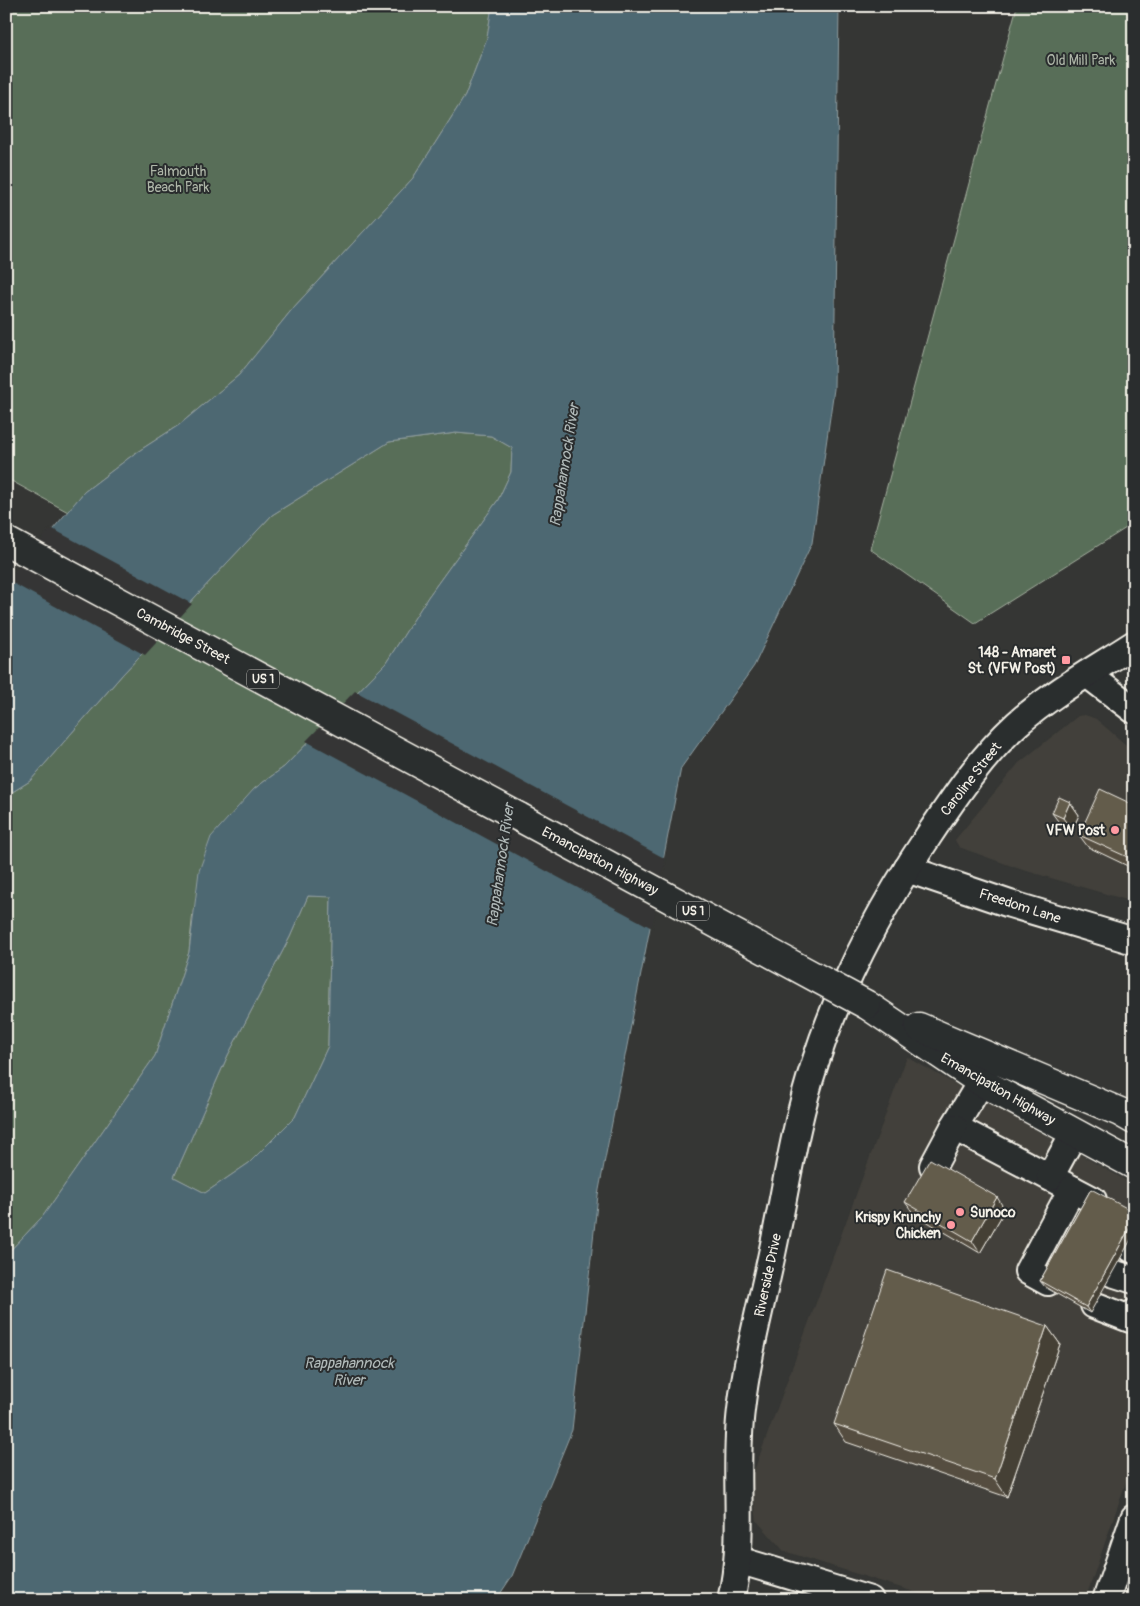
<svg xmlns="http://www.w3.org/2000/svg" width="1140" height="1606" viewBox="0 0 1140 1606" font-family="Pangolin,sans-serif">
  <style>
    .built { fill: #43413b }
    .green { fill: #586e59; stroke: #a6b0a0 }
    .water { fill: #4d6772; stroke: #909ea1; fill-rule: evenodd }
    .pier { fill: #353634 }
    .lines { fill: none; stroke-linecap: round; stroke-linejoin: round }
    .minor-casing { stroke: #f4f1e8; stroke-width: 30 }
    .major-casing { stroke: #f4f1e8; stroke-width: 31 }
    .minor { stroke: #2a2d2e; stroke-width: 26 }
    .major { stroke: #2a2d2e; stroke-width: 28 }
    .major-bridge-casing { stroke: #f4f1e8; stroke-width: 31; stroke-linecap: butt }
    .major-bridge { stroke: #2a2d2e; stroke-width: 28 }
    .wall { fill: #554e41; stroke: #f4f1e8 }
    .shaded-wall { fill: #454035; stroke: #f4f1e8 }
    .building { fill: #635b4c; stroke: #f4f1e8 }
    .poi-dot { fill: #ff9aa2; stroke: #2a2d2e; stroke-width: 2 }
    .labels { text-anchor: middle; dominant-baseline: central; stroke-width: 4; stroke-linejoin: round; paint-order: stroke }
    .shield { fill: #2a2d2e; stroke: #b7b6b0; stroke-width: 1 }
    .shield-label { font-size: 12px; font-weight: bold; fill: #f4f1e8 }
    .park-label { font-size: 14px; fill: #aeb6a8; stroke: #2a2d2e }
    .street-label { font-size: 14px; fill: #f4f1e8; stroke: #2a2d2e }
    .poi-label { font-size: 14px; font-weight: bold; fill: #f4f1e8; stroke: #2a2d2e; text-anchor: end }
    .water-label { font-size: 15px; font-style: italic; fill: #b1bab9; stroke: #2a2d2e }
  </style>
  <rect width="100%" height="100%" fill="#353634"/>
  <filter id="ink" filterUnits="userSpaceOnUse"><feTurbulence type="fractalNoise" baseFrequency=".02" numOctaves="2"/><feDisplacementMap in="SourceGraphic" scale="10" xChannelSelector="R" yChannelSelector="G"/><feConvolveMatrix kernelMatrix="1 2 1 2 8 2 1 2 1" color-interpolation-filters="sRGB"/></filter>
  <g filter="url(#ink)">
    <g class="built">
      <path d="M 1085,715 L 1096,719 L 1134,752 L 1134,902 L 1020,869 L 959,847 L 955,840 L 1019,763 L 1078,716 Z"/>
      <path d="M 907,1057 L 1134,1185 L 1134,1459 L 1085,1600 L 940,1600 L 784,1551 L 757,1521 L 751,1479 Z"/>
    </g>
    <g class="green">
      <path d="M 6,6 L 492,6 L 487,38 L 465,96 L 413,178 L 294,307 L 239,375 L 179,425 L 134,454 L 84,492 L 68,512 L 6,478 Z"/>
      <path d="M 1017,6 L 1134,6 L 1134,523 L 975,623 L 870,549 Z"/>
      <path d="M 456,433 L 491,436 L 512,448 L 511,472 L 498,500 L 428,597 L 386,663 L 284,767 L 254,789 L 193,911 L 189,952 L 155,1056 L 43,1216 L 6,1255 L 6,796 L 30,781 L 122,675 L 272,515 L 389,442 Z"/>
      <path d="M 308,896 L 331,896 L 328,1046 L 295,1117 L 249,1163 L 205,1193 L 174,1177 L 228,1055 L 290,937 Z"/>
    </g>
    <path class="water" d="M 492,6 L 839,6 L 834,389 L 812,543 L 754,666 L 681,768 L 598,1195 L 572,1430 L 512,1576 L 496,1600 L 6,1600 L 6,1255 L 43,1216 L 155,1056 L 189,952 L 199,871 L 211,837 L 254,789 L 284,767 L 386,663 L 428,597 L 498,500 L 511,472 L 512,448 L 491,436 L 456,433 L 389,442 L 272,515 L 122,675 L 30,781 L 6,796 L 6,585 L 84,492 L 134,454 L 179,425 L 239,375 L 294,307 L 413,178 L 465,96 L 487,38 ZM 308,896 L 331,897 L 328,1046 L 295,1117 L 249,1163 L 205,1193 L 174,1177 L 228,1055 L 290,937 Z"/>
    <g class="pier">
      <path d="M 51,528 L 192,604 L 145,655 L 7,580 Z"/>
      <path d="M 355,691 L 666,859 L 652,928 L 306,741 Z"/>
    </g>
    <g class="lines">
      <defs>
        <g id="minor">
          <path d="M 1087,674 L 1134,710"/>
          <path d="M 907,869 L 1010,904 L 1134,941"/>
          <path d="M 981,1082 L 954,1127 L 1093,1200"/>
          <path d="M 933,1166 L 954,1127"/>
          <path d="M 1050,1177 L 1074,1133"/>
          <path d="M 1127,1246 L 1134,1250"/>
          <path d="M 1112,1273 L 1134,1280"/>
          <path d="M 1048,1282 L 1028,1271 L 1072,1189"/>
          <path d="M 1094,1305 L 1130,1319 L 1134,1313"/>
          <path d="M 738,1560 L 870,1600"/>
          <path d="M 731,1600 C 746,1538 733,1473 741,1410 C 747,1356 762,1302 773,1249 C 786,1188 795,1123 815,1063 C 841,981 881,907 929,835 C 955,796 982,756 1017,724 C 1052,693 1094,670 1134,644"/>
          <path d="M 1106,1600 L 1134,1518"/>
        </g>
        <g id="major">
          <path d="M 6,541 L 519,817"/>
          <path d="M 867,1005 L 981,1082 L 1134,1165"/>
          <path d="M 919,1027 L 1120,1112 L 1134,1120"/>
        </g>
      </defs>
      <use href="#minor" class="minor-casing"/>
      <use href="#major" class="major-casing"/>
      <use href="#minor" class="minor"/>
      <use href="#major" class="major"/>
      <defs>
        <path id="major-bridge" d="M 519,817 L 867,1005"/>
      </defs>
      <use href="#major-bridge" class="major-bridge-casing"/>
      <use href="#major-bridge" class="major-bridge"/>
    </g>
    <g class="wall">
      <path d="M 1070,802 L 1079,815 L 1072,830 L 1061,825 L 1052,813 Z"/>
      <path d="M 1134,805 L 1134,869 L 1088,847 L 1079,835 Z"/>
      <path d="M 1091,1189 L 1090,1313 L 1045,1287 L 1040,1281 Z"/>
      <path d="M 905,1202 L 1005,1210 L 980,1253 L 914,1214 Z"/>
      <path d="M 1047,1326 L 1060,1344 L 1007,1497 L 846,1442 L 834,1424 Z"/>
    </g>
    <g class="shaded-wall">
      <path d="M 1070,802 L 1079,815 L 1072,830 L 1063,818 Z"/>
      <path d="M 997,1197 L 1005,1210 L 980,1253 L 972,1241 Z"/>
      <path d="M 1134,1220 L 1134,1234 L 1090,1313 L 1086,1307 Z"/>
      <path d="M 1047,1326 L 1060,1344 L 1007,1497 L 995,1479 Z"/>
    </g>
    <g class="building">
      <path d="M 1100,789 L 1134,805 L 1134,860 L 1079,835 Z"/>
      <path d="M 1059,797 L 1070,802 L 1063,818 L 1052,813 Z"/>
      <path d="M 930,1159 L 997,1197 L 972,1241 L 905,1202 Z"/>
      <path d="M 1091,1189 L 1134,1212 L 1134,1220 L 1086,1307 L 1040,1281 Z"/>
      <path d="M 887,1270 L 1047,1326 L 995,1479 L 834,1424 Z"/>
    </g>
  </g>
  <g class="poi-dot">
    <rect x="1061" y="655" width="10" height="10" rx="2.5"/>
    <circle cx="1115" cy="830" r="5"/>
    <circle cx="960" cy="1212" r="5"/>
    <circle cx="951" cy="1225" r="5"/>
  </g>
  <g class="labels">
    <g class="shield">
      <rect x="247" y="669.5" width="32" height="19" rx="4"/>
      <rect x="677" y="901.5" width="32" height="19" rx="4"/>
    </g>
    <g class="shield-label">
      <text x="263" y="679">US 1</text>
      <text x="693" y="911">US 1</text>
    </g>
    <g class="park-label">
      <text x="1081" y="60">Old Mill Park</text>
      <text x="178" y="171">Falmouth<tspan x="178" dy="16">Beach Park</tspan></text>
    </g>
    <g class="street-label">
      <text transform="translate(183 636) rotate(28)">Cambridge Street</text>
      <text transform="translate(971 779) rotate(-52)">Caroline Street</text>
      <text transform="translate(600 861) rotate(28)">Emancipation Highway</text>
      <text transform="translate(1020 906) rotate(18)">Freedom Lane</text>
      <text transform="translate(998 1089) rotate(30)">Emancipation Highway</text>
      <text transform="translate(768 1275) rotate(-78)">Riverside Drive</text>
    </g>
    <g class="poi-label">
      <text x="1056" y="652">148 - Amaret<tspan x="1056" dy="16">St. (VFW Post)</tspan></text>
      <text x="1105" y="830">VFW Post</text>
      <text x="970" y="1212" text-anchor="start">Sunoco</text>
      <text x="941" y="1217">Krispy Krunchy<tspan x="941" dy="16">Chicken</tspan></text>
    </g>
    <g class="water-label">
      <text transform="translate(565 465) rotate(-81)">Rappahannock River</text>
      <text transform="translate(501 865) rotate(-82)">Rappahannock River</text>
      <text x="349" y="1363">Rappahannock<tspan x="349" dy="17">River</tspan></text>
    </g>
  </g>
  <rect width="1140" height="1606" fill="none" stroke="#2a2d2e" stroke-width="25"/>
  <rect x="12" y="12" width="1115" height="1581" fill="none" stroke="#f4f1e8" stroke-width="2" filter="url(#ink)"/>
</svg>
